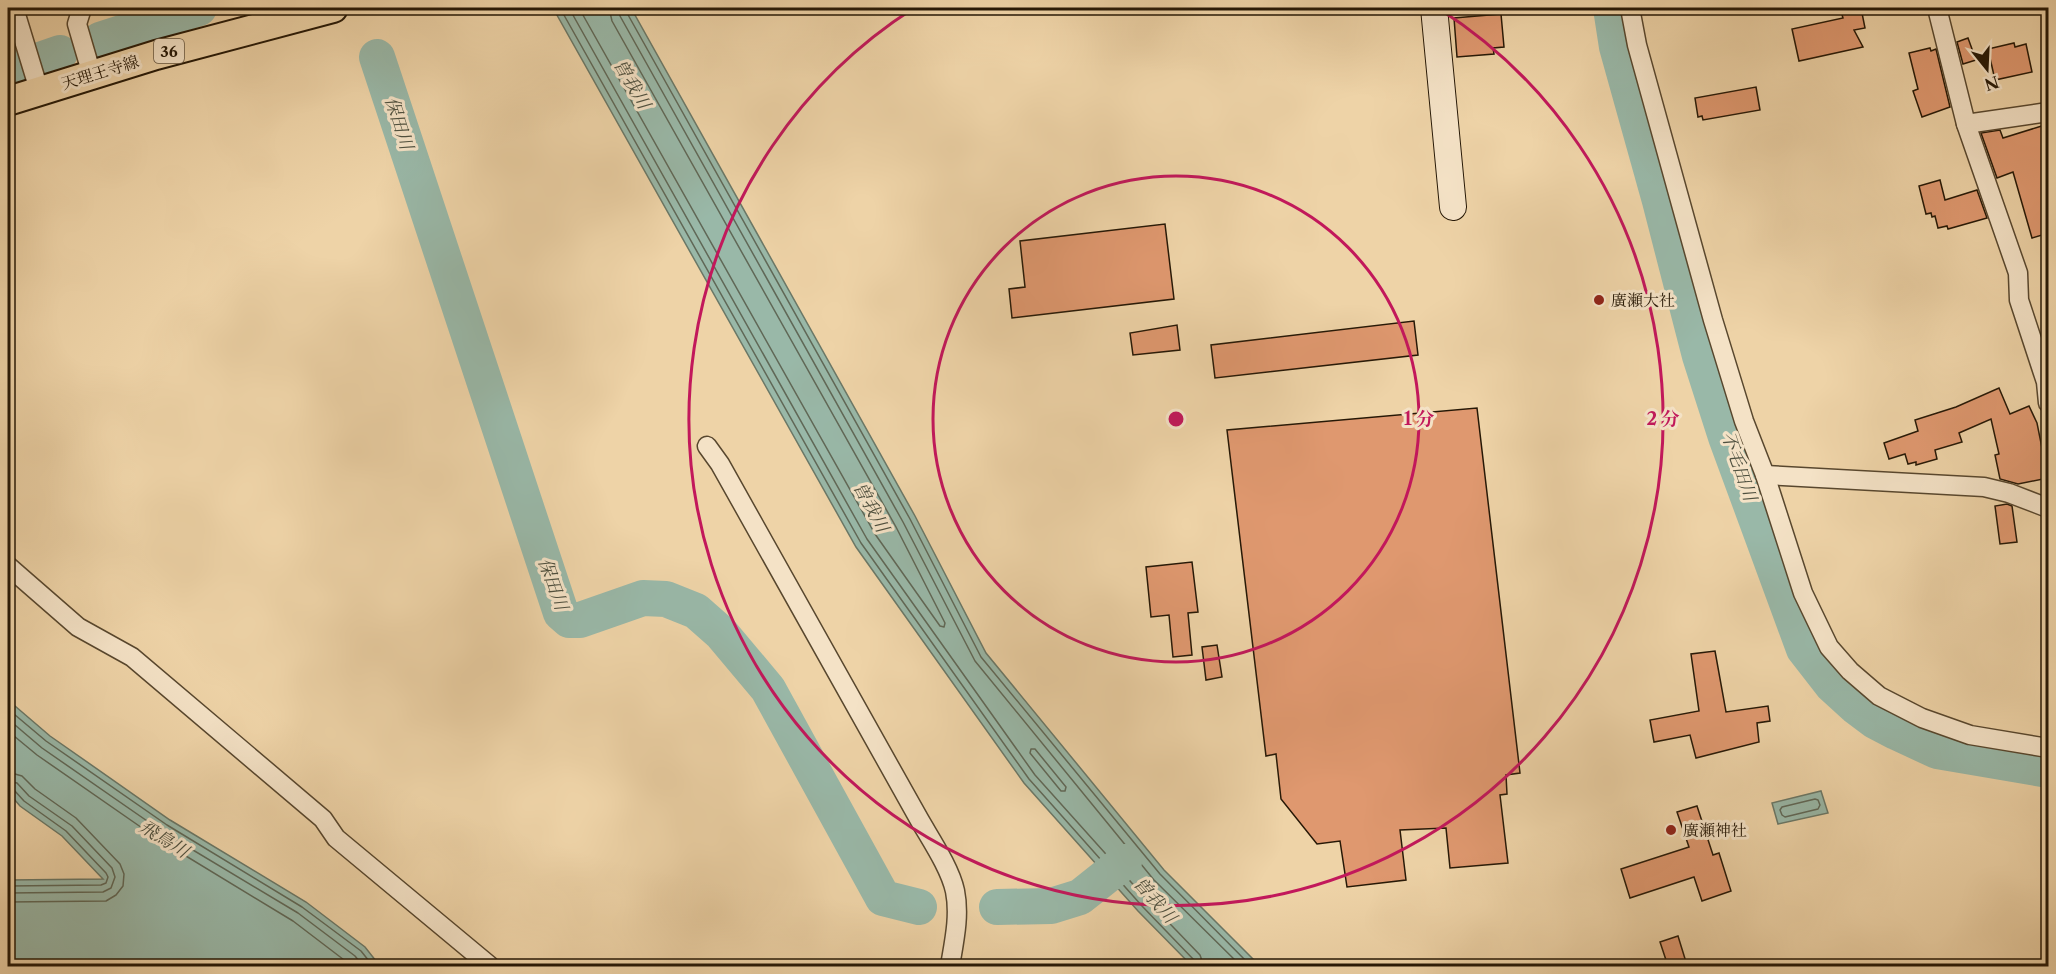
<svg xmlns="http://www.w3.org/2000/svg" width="2056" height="974" viewBox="0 0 2056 974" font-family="'Libre Caslon Text','Noto Serif JP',serif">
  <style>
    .water { fill: #99b8a8; stroke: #6b7867; stroke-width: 1.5 }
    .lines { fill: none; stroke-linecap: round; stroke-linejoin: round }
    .shore { stroke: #606857; stroke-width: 1.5 }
    .river { stroke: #99b8a8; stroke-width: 36 }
    .building { fill: #df986f; stroke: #261806; stroke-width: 1.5 }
    .street-casing { stroke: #58472e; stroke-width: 21 }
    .secondary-casing { stroke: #261806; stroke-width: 28 }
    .primary-casing { stroke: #261806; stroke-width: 32 }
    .street { stroke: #f4e2c6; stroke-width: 18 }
    .secondary { stroke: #f4e2c6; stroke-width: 26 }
    .primary { stroke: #eed3a7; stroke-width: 28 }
    .ring { fill: none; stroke: #c2185b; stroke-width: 3 }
    .poi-dot { fill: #8f2418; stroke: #f4e2c6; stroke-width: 2 }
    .labels { text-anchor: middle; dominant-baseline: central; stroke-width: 6; stroke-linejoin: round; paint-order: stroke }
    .shield { fill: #f4e2c6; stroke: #645540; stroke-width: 1.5 }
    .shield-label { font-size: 15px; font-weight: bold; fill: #261806 }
    .street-label { font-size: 16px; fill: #261806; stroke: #f4e2c6 }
    .poi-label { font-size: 16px; fill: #261806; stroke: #f4e2c6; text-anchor: start }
    .water-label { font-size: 18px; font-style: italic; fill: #4e503f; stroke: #f4e2c6 }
    .centre { fill: #c2185b; stroke: #f4e2c6; stroke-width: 3 }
    .ring-label { font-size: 18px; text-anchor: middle; font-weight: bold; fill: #c2185b; stroke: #f4e2c6; stroke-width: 6; stroke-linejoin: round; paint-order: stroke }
  </style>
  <rect width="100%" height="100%" fill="#eed3a7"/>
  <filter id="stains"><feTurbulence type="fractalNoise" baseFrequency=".00333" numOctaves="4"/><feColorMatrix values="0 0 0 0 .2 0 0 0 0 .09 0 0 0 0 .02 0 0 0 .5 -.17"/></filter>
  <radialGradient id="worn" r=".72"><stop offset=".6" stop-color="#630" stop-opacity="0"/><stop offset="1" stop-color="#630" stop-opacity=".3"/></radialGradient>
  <g class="water">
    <path d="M 553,8 L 631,8 L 915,516 L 986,653 L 1164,870 L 1260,966 L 1192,966 L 1138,911 L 1024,783 L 856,547 Z"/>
    <path d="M 8,700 L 50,736 L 170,820 L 306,902 L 365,947 L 380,966 L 8,966 L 8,880 L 103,879 L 62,836 L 20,806 L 8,792 Z"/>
    <path d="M 1821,791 L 1828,813 L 1778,824 L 1772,803 Z"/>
  </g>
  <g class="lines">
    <g class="shore">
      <path d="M 560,8 L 861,543 L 1029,779 L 1142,906 L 1194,960 L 1196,966"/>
      <path d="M 569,8 L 867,539 L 1035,775 L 1148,901 L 1200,955 L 1204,966"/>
      <path d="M 579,8 L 875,534 L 940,626 L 944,627 L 945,623 L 896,527 L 612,21 L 609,8"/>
      <path d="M 619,8 L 620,16 L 903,522 L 975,661 L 1154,880 L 1241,966"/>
      <path d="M 626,8 L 627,13 L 910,519 L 981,657 L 1160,874 L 1251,966"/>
      <path d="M 8,709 L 46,741 L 167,825 L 302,907 L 361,951 L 373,966"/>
      <path d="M 8,719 L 42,748 L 163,832 L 298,913 L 355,956 L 363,966"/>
      <path d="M 8,731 L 37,755 L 158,839 L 293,921 L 352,966"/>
      <path d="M 1031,749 L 1035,749 L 1066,787 L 1065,791 L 1061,791 L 1030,753 Z"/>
      <path d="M 8,772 L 22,776 L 35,789 L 76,818 L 120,864 L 124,874 L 123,886 L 116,895 L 106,901 L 8,902"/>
      <path d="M 8,781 L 17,783 L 29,796 L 72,826 L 112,868 L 115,877 L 111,888 L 103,892 L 8,893"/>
      <path d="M 8,788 L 14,790 L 24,801 L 66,831 L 106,873 L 108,877 L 106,883 L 101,885 L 8,886"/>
      <path d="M 1815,799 L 1818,800 L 1820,805 L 1818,809 L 1785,817 L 1782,815 L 1780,810 L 1782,807 Z"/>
    </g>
    <g class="river">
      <path d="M 1611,8 L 1617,47 L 1660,201 L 1700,356 L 1726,437 L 1804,649 L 1832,685 L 1855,706 L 1875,721 L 1896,732 L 1937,751 L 2048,770"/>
      <path d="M 100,40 L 199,8"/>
      <path d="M 377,57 L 561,613 L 569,620 L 580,620 L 643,598 L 666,599 L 696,611 L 721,633 L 768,689 L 883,898 L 919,907"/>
      <path d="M 8,71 L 60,53"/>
      <path d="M 997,907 L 1051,906 L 1080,897 L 1124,862"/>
    </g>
  </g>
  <g class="building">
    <path d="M 1840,8 L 1861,8 L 1865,28 L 1854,30 L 1863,47 L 1799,61 L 1792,29 L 1843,18 Z"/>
    <path d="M 1501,14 L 1504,47 L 1493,48 L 1494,54 L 1457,57 L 1454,18 Z"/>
    <path d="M 1968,38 L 1976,60 L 1963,64 L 1957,42 Z"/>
    <path d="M 2014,43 L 2015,47 L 2026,44 L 2032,72 L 1995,80 L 1988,49 Z"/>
    <path d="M 1930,48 L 1931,51 L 1936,49 L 1950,107 L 1922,117 L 1913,91 L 1918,89 L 1909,53 Z"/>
    <path d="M 1756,87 L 1760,110 L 1703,120 L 1702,116 L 1698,117 L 1695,98 Z"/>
    <path d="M 2045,125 L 2049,137 L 2049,233 L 2032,238 L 2013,172 L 1997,178 L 1981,133 L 2000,130 L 2003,138 Z"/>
    <path d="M 1940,180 L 1945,200 L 1977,190 L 1987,218 L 1948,229 L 1947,226 L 1938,228 L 1935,216 L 1932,217 L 1931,213 L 1926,214 L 1919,186 Z"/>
    <path d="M 1165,224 L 1174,299 L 1012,318 L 1009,289 L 1025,287 L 1020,241 Z"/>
    <path d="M 1414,321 L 1418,355 L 1215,378 L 1211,345 Z"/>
    <path d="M 1177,325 L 1180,350 L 1133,355 L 1130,333 Z"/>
    <path d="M 1999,388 L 2010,414 L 2029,406 L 2037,423 L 2048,478 L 2018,484 L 2000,479 L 1995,455 L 1999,454 L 1991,419 L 1959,433 L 1962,442 L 1935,450 L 1937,459 L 1916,465 L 1916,462 L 1908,464 L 1905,454 L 1889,459 L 1884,443 L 1918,431 L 1915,420 L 1956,407 Z"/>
    <path d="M 1477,408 L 1520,773 L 1506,775 L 1507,794 L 1500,795 L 1508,863 L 1450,868 L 1446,828 L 1400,830 L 1406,880 L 1347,887 L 1340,841 L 1317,844 L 1281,799 L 1276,754 L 1266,756 L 1227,430 Z"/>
    <path d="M 2007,504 L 2012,506 L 2017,542 L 2000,544 L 1995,506 Z"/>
    <path d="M 1192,562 L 1198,612 L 1188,613 L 1192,655 L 1173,657 L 1169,615 L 1151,617 L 1146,567 Z"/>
    <path d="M 1217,645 L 1222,677 L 1206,680 L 1202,647 Z"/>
    <path d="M 1715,651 L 1726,712 L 1768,706 L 1770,721 L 1757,723 L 1759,742 L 1696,758 L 1690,735 L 1654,742 L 1650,720 L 1699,711 L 1691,654 Z"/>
    <path d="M 1697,806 L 1713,855 L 1719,853 L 1731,891 L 1702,901 L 1694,877 L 1630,898 L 1621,869 L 1689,847 L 1677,812 Z"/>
    <path d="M 1678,936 L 1686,962 L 1668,966 L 1660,942 Z"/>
  </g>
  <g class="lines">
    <defs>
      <g id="street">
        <path d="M 14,8 L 39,90"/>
        <path d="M 82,8 L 77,24 L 92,75"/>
        <path d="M 1630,8 L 1637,45 L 1713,320 L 1744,421 L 1765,475 L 1803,593 L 1829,647 L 1850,671 L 1879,696 L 1922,718 L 1970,735 L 2048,748"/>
        <path d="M 1937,8 L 1966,124 L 2018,273 L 2019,300 L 2046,382 L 2048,403"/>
        <path d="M 1966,124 L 2048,112"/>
        <path d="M 707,446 L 720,464 L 919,819 C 931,840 950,868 955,891 C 960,916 954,942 950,966"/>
        <path d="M 1765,475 L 1984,487 L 2009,493 L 2048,508"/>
        <path d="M 8,566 L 78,627 L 132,657 L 323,819 L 336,838 L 490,966"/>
      </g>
      <path id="secondary" d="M 1434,8 L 1453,207"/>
      <path id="primary" d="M 8,101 L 156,55 L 333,8"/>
    </defs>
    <use href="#street" class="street-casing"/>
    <use href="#secondary" class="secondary-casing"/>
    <use href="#primary" class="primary-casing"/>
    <use href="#street" class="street"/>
    <use href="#secondary" class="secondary"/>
    <use href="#primary" class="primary"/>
  </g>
  <g class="ring">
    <circle cx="1176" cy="419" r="243"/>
    <path d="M1438 8A487 487 0 1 1 914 8"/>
  </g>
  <g class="poi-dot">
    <circle cx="1599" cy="300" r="6"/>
    <circle cx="1671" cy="830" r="6"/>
  </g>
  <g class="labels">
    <rect class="shield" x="154" y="39" width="30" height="24" rx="4.5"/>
    <g class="shield-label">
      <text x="169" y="51">36</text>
    </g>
    <g class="street-label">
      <text transform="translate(100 72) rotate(-17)">天理王寺線</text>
    </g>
    <g class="poi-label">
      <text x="1611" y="300">廣瀬大社</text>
      <text x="1683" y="830">廣瀬神社</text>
    </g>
    <g class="water-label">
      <text transform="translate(632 84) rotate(60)">曽我川</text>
      <text transform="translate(399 123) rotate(72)">保田川</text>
      <text transform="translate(1739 466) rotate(71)">不毛田川</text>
      <text transform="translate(871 507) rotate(62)">曽我川</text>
      <text transform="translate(553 584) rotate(70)">保田川</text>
      <text transform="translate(164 839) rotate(32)">飛鳥川</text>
      <text transform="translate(1155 900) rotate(49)">曽我川</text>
    </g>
  </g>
  <circle cx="1176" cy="419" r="9" class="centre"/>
  <g class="ring-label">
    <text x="1419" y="425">1 分</text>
    <text x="1663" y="425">2 分</text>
  </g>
  <rect width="2056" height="974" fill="none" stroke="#eed3a7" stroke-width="30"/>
  <rect x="9" y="9" width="2038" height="956" fill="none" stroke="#261806" stroke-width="3"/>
  <rect x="15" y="15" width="2026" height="944" fill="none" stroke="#261806" stroke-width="1.5"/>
  <g transform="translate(1987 69) rotate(162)" stroke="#f4e2c6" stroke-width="4.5" paint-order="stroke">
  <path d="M0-4.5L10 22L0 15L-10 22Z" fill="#261806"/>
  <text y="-9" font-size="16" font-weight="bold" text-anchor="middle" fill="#261806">N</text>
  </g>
  <rect width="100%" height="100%" filter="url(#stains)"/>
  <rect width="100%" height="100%" fill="url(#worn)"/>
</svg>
